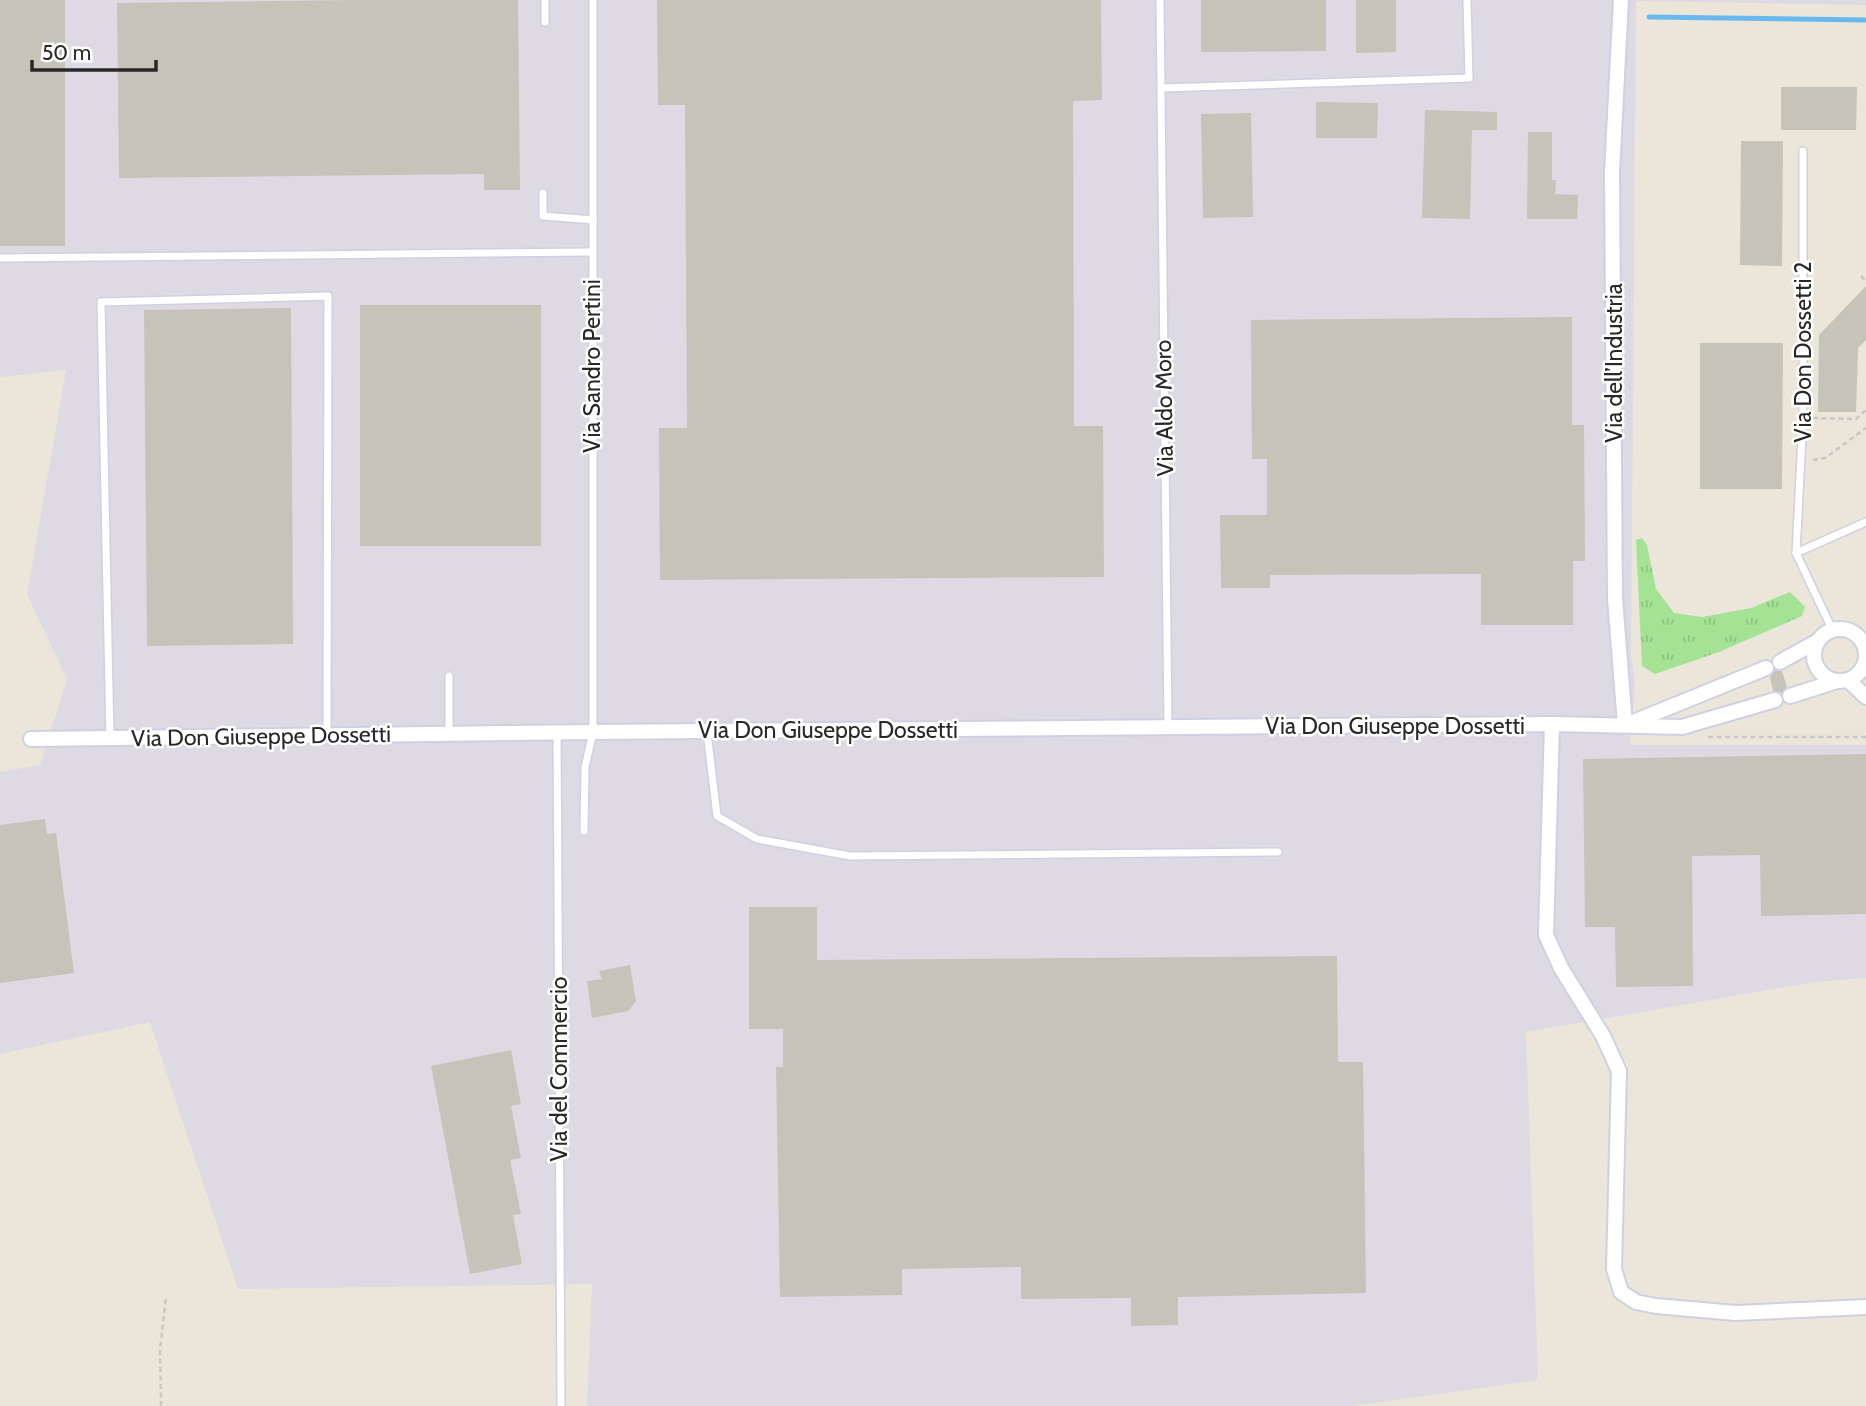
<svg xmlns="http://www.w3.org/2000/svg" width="1866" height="1406" viewBox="0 0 1866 1406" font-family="Cabin,sans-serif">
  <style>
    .industrial { fill: #dedae3 }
    .grass { fill: url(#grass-tufts) }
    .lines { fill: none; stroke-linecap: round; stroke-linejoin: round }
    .stream { stroke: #69b9f0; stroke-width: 5 }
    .building { fill: #c6c3b9 }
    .service-casing { stroke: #cfd0e2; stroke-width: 10 }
    .minor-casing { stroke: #cfd0e2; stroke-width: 18 }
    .path { stroke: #c7c7c7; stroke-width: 2.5; stroke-dasharray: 5 3.5; stroke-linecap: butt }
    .service { stroke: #fff; stroke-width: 7 }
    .minor { stroke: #fff; stroke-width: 14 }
    .labels { text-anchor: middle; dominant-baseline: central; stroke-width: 5; stroke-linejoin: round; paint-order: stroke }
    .street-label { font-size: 23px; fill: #282828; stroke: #fff }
  </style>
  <defs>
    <pattern id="grass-tufts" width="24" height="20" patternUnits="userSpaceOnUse" patternTransform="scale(1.75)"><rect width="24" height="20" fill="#a4e394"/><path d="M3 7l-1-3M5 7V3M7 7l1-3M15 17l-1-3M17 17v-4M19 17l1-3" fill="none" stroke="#8dc380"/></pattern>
  </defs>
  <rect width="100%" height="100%" fill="#ebe6d9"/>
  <path class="industrial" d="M 0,0 L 1866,0 L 1866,5 L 1636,1 L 1631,654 L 1635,683 L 1630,745 L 1866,745 L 1866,978 L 1815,982 L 1526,1032 L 1538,1380 L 1352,1406 L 587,1406 L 592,1284 L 238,1289 L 150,1022 L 0,1054 L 0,772 L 40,765 L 67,679 L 27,595 L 66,370 L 0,377 Z"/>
  <path class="grass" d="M 1642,538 L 1647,545 L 1656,589 L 1674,613 L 1702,617 L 1751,608 L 1790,592 L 1805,607 L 1802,616 L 1719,652 L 1655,674 L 1642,666 L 1636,540 Z"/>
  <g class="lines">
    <path class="stream" d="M 1649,17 L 1866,20"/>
  </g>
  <g class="building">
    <rect x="0" y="0" width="65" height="246"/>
    <path d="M 357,0 L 518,0 L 520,190 L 484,190 L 484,174 L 119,178 L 117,3 Z"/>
    <path d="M 657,0 L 1101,0 L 1102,100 L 1073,101 L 1074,426 L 1103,426 L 1104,577 L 660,580 L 659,428 L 687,428 L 685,105 L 658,105 Z"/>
    <path d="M 1201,0 L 1326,0 L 1326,51 L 1201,52 Z"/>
    <path d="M 1356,0 L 1396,0 L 1396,52 L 1356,53 Z"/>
    <path d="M 1781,87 L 1857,87 L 1856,130 L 1781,130 Z"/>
    <path d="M 1316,102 L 1378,103 L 1377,138 L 1316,138 Z"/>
    <path d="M 1425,110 L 1497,112 L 1497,130 L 1472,130 L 1470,219 L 1422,218 Z"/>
    <path d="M 1251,113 L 1253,217 L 1203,218 L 1201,114 Z"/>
    <path d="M 1528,132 L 1552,132 L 1552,180 L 1556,180 L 1555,194 L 1578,195 L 1577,219 L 1527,219 Z"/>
    <path d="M 1741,141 L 1783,141 L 1782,266 L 1740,265 Z"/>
    <path d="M 1866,286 L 1866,340 L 1858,348 L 1856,412 L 1818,412 L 1819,335 Z"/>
    <rect x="360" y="305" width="181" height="241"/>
    <path d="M 291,308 L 293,644 L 147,646 L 144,310 Z"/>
    <path d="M 1572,317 L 1572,425 L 1584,425 L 1585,561 L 1573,561 L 1573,625 L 1481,625 L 1481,574 L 1270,575 L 1270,588 L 1221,588 L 1220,515 L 1267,515 L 1267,459 L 1252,459 L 1251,320 Z"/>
    <path d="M 1700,343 L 1783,343 L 1782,489 L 1700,489 Z"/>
    <path d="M 1775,670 L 1782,671 L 1787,687 L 1781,693 L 1773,691 L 1770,677 Z"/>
    <path d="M 1866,754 L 1866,914 L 1761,916 L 1760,855 L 1692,856 L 1693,986 L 1616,987 L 1615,927 L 1585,927 L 1583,759 Z"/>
    <path d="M 45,819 L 47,834 L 56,833 L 74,973 L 0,983 L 0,825 Z"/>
    <path d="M 749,907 L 817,907 L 817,960 L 1337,956 L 1338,1062 L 1363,1062 L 1366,1293 L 1178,1297 L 1178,1325 L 1131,1326 L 1131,1298 L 1021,1299 L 1021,1267 L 902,1269 L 902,1295 L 780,1297 L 776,1067 L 783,1067 L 783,1029 L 749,1029 Z"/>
    <path d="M 630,965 L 636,1001 L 628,1011 L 592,1018 L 587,981 L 602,979 L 599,971 Z"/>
    <path d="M 511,1050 L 521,1104 L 511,1106 L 521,1158 L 510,1160 L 521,1214 L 513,1215 L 522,1264 L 470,1274 L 431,1066 Z"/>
  </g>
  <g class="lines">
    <defs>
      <g id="service">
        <path d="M 1160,0 L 1168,727"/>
        <path d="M 545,22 L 545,0"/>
        <path d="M 1161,88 L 1469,78 L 1467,0"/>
        <path d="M 1803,151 L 1803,418 L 1796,553 L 1832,629"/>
        <path d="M 543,193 L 543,216 L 593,220"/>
        <path d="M 0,258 L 592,252"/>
        <path d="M 1796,553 L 1866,522"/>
        <path d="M 557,732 L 561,1406"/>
        <path d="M 707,732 L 717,816 L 757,839 L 850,856 L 1278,852"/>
        <path d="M 449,734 L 449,676"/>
        <path d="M 110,738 L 101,302 L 328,296 L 327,735"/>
        <path d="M 584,831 L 585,767 L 593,732 L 593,0"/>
      </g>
      <g id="minor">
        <path d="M 1621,0 L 1612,172 L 1615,598 L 1625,725"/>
        <circle cx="1840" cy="655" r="26"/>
        <path d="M 1780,662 L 1816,642"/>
        <path d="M 1848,680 L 1866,697"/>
        <path d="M 1790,696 L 1837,681"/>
        <path d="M 1633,722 L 1766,668"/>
        <path d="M 1552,724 L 1546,935 L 1561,968 L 1603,1036 L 1619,1071 L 1614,1269 L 1621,1292 L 1636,1302 L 1656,1306 L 1736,1313 L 1866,1307"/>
        <path d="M 31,739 L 593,732 L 1552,724 L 1682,727 L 1775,700"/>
      </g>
    </defs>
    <use href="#service" class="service-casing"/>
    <use href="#minor" class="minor-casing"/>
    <g class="path">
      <path d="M 1861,276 L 1866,281"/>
      <path d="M 1813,418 L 1856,419 L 1866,410"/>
      <path d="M 1813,460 L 1825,458 L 1866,428"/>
      <path d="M 1708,737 L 1866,737"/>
      <path d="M 161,1406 L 160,1350 L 166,1297"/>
    </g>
    <use href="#service" class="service"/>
    <use href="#minor" class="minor"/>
  </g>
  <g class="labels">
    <g class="street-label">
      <text transform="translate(1803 352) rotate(-90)">Via Don Dossetti 2</text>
      <text transform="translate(1614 363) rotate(-90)">Via dell’Industria</text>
      <text transform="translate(592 366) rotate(-90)">Via Sandro Pertini</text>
      <text transform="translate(1164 408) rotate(-91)">Via Aldo Moro</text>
      <text x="1395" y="726">Via Don Giuseppe Dossetti</text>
      <text x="828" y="730">Via Don Giuseppe Dossetti</text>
      <text transform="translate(261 736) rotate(-1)">Via Don Giuseppe Dossetti</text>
      <text transform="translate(559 1069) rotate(-90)">Via del Commercio</text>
    </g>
  </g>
  <path d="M32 60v10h124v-10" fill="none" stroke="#282828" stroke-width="3.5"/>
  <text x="42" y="60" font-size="21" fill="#282828" stroke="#ffffff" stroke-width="5" paint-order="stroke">50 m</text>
</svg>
